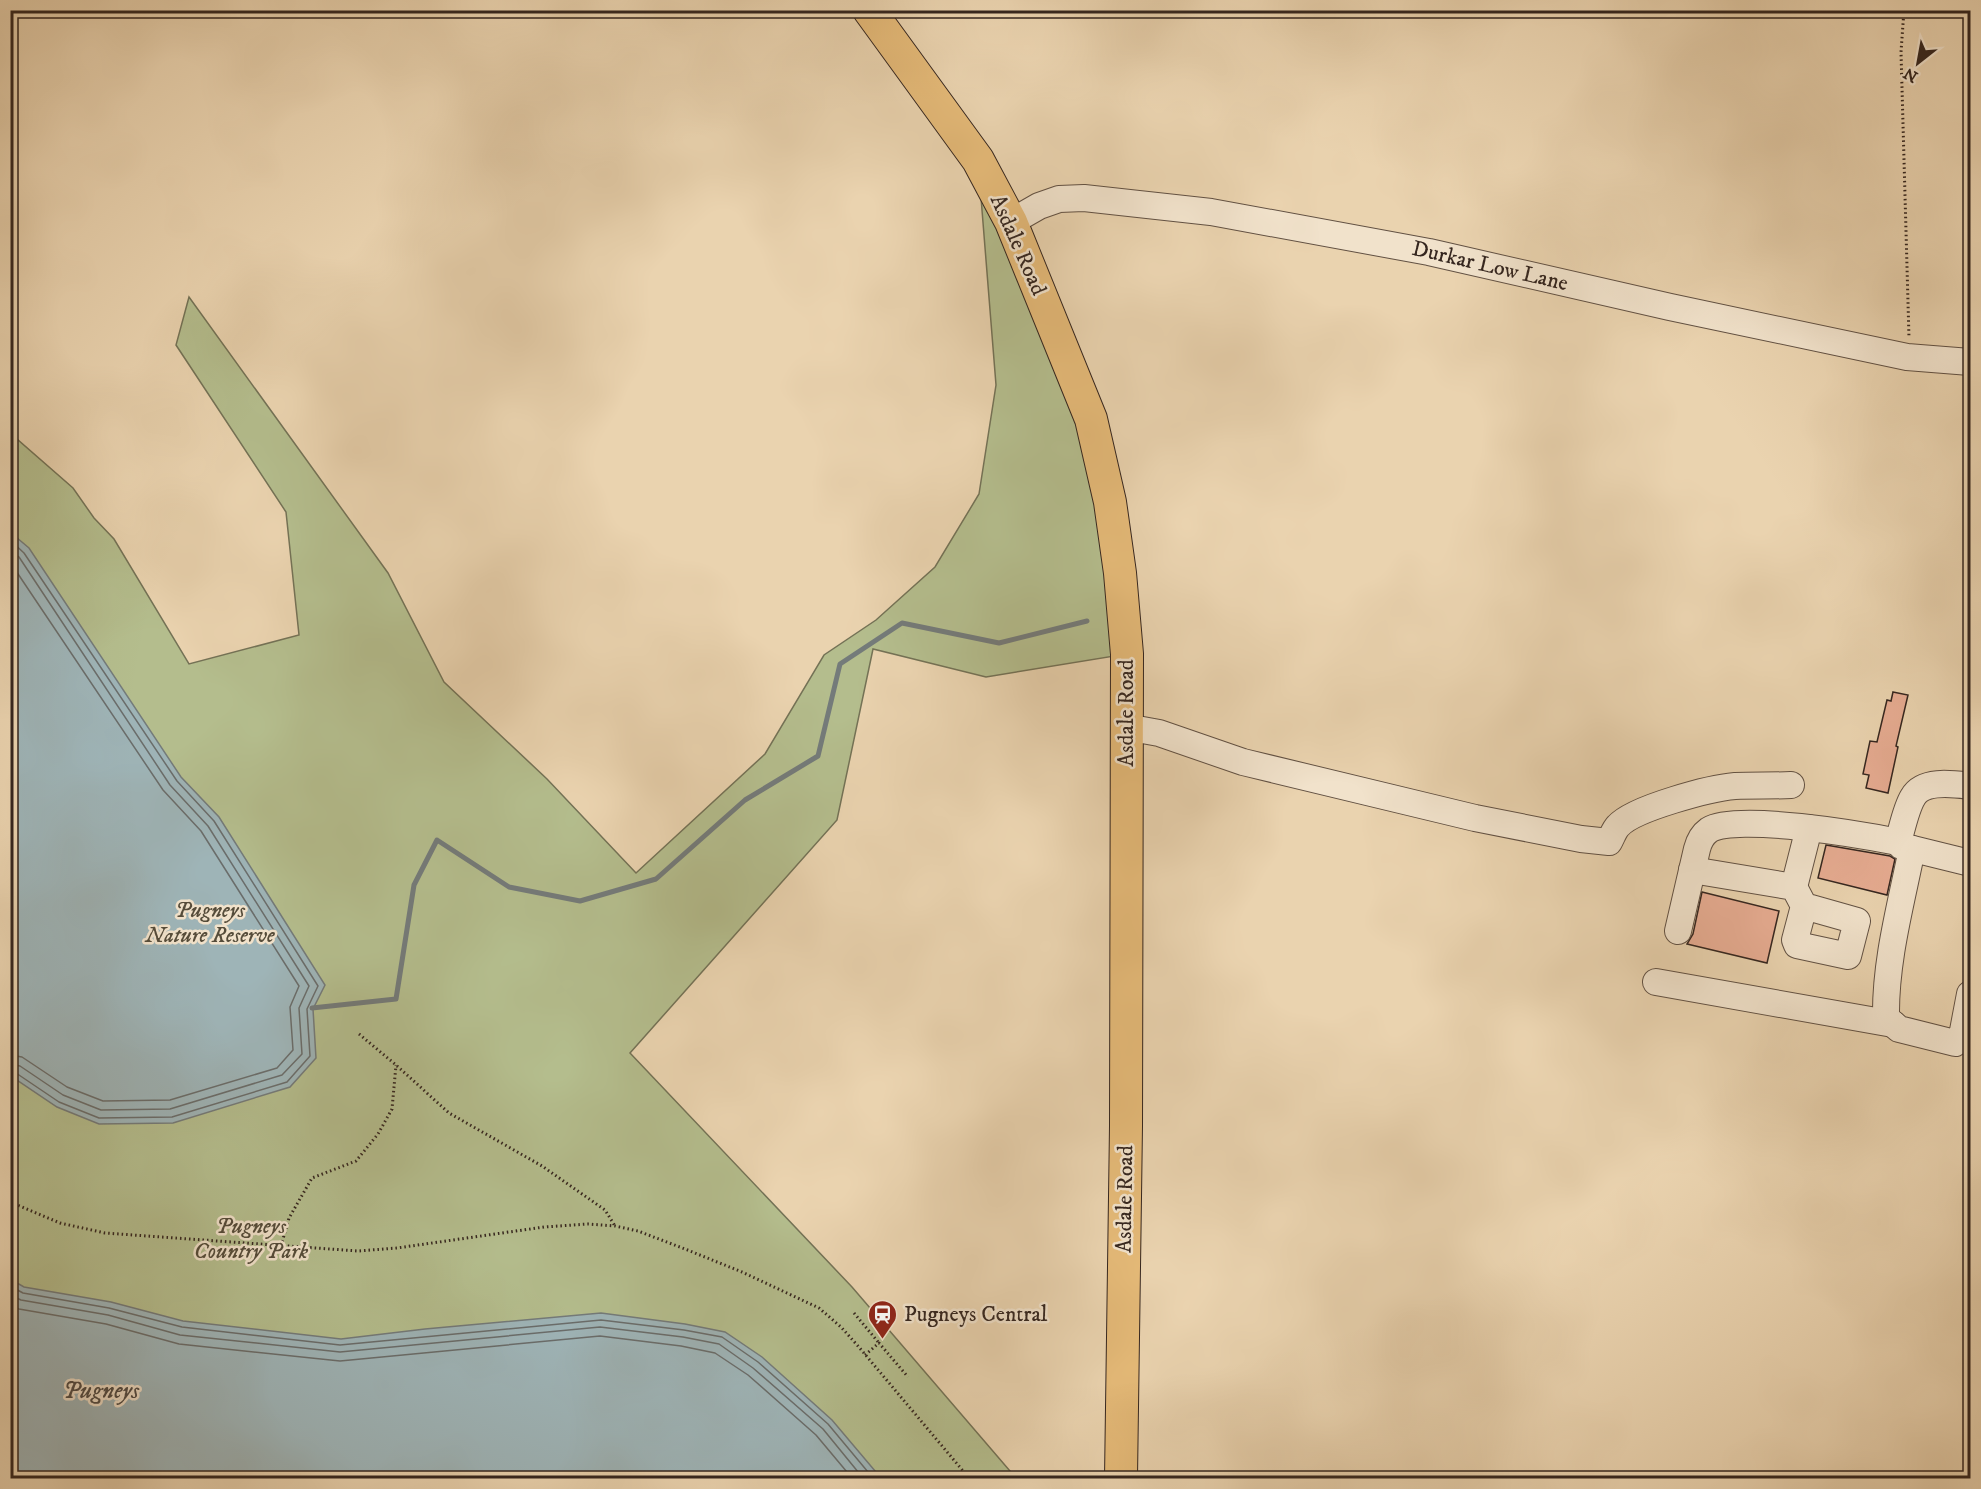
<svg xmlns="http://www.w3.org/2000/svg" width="1981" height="1489" viewBox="0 0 1981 1489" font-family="'IM FELL DW Pica',serif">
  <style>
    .green { fill: #b4bd8d; stroke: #747256; stroke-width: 1.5 }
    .water { fill: #9eb4b7; stroke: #747b7a; stroke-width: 1.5 }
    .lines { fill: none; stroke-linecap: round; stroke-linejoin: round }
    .shore { stroke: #6a6d6b; stroke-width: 1.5 }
    .stream { stroke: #747b7a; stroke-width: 5 }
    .building { fill: #e7ac92; stroke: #35261f; stroke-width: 1.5 }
    .minor-casing { stroke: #625143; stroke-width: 28 }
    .major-casing { stroke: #35261f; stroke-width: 34 }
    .path { stroke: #35261f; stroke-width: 3; stroke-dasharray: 1.5 3; stroke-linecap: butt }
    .minor { stroke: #f1e2cb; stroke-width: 26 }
    .major { stroke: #e5ba78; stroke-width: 32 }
    .labels { text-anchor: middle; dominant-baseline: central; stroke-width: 5; stroke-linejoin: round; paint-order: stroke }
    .street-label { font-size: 22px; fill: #35261f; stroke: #f1e2cb }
    .park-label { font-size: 22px; font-style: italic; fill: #554c3a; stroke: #f1e2cb }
    .poi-label { font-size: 22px; fill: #35261f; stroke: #f1e2cb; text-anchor: start }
    .water-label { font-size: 24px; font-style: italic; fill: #4f4a45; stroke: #f1e2cb }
  </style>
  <rect width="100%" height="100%" fill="#ead3af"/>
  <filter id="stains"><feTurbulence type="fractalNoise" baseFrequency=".00333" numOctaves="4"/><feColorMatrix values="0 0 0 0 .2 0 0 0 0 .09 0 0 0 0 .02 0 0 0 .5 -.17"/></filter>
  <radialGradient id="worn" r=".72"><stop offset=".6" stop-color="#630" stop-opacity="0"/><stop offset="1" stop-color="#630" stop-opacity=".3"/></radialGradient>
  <path class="green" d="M 978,160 L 1061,342 L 1127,654 L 986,677 L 873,649 L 837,820 L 630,1053 L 852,1287 L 1016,1478 L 11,1478 L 10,433 L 73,488 L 94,518 L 114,539 L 189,664 L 299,635 L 286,512 L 176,345 L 189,297 L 388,573 L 444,682 L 547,779 L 636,873 L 765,754 L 824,655 L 876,620 L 935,567 L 979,494 L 996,385 Z"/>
  <g class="water">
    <path d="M 10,532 L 29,548 L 181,777 L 219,817 L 325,985 L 313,1009 L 316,1058 L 290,1087 L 173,1123 L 99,1124 L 57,1107 L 11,1076 Z"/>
    <path d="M 10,1279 L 24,1287 L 111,1302 L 183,1321 L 341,1339 L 425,1329 L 601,1313 L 685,1324 L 725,1332 L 762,1357 L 832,1420 L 881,1478 L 11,1478 Z"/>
  </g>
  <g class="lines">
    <g class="shore">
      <path d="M 10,540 L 24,553 L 177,781 L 214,821 L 318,986 L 307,1009 L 310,1056 L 287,1082 L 172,1117 L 99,1118 L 59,1102 L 16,1073 L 10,1072"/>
      <path d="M 10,550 L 19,557 L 170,785 L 208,826 L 309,986 L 299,1008 L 302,1054 L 282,1075 L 170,1109 L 101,1110 L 63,1095 L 20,1066 L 10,1064"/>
      <path d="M 10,562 L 163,790 L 201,831 L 299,986 L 290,1007 L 293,1050 L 277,1068 L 170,1100 L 103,1101 L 67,1087 L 22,1057 L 10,1055"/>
      <path d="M 10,1286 L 23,1293 L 109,1308 L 182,1327 L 340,1345 L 601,1320 L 684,1330 L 722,1337 L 758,1362 L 828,1424 L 873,1478"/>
      <path d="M 10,1295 L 21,1300 L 108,1315 L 180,1335 L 340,1352 L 600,1327 L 683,1337 L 719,1344 L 753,1368 L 823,1429 L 863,1478"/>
      <path d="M 10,1305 L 19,1309 L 106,1324 L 179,1344 L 340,1361 L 600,1336 L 681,1346 L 715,1353 L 748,1375 L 816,1435 L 852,1478"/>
    </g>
    <path class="stream" d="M 312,1008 L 396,999 L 414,885 L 437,840 L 509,887 L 580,901 L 656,879 L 745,800 L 818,756 L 840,664 L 902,623 L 999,643 L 1087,621"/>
  </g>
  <g class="building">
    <path d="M 1893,692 L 1908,695 L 1896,746 L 1898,747 L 1888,793 L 1866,788 L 1869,775 L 1863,774 L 1870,741 L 1877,742 L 1887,700 L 1891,701 Z"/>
    <path d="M 1826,845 L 1890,856 L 1895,859 L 1887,895 L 1818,878 Z"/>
    <path d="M 1702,892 L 1779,911 L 1767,963 L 1687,944 L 1693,934 Z"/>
  </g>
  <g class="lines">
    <defs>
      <g id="minor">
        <path d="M 1011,222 L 1039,206 L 1059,199 L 1084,198 L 1211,212 L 1429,252 L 1670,307 L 1907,357 L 1970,362"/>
        <path d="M 1126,727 L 1159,733 L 1243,762 L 1475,818 L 1581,839 L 1609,842 C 1612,837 1614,830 1618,826 C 1634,808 1711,788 1735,786 C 1754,785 1772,786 1791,785"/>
        <path d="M 1970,786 C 1954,784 1923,779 1913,797 C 1906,808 1902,829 1898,842 L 1901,846 L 1970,863"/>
        <path d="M 1912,849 C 1901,904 1885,961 1886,1018 L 1899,1029 L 1955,1043 L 1962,1036 L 1970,994"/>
        <path d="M 1692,870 L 1794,887 L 1804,906 L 1795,940 L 1797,945 L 1848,956 L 1857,921 L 1804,906"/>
        <path d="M 1794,887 L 1809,828"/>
        <path d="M 1678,931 L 1697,849 C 1699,841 1702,835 1709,830 C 1736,813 1863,835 1898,842"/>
        <path d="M 1656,982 L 1893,1024"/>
      </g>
      <path id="major" d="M 869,10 L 978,160 L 1011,222 L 1091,419 L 1110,502 L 1120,573 L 1127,654 L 1126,1126 L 1121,1478"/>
    </defs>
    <use href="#minor" class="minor-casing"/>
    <use href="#major" class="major-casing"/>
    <g class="path">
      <path d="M 1904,10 L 1901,52 L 1909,338"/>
      <path d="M 359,1034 L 396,1065 L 449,1113 L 542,1166 L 605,1210 L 615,1226"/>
      <path d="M 10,1202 L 60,1223 L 105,1233 L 358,1251 L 397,1248 L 544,1227 L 588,1224 L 615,1226 L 638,1231 L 685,1249 L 742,1272 L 819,1308 L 841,1327 L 858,1346 L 969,1478"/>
      <path d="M 281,1246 L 289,1218 L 312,1178 L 356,1161 L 378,1134 L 392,1109 L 396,1065"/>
      <path d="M 854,1313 L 879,1343"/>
      <path d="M 865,1355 L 879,1343 L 908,1377"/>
    </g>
    <use href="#minor" class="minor"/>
    <use href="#major" class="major"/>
  </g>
  <defs>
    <symbol id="station-pin" viewBox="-11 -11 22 30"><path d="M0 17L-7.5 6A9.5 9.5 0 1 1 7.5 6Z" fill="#8f2418" stroke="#f1e2cb"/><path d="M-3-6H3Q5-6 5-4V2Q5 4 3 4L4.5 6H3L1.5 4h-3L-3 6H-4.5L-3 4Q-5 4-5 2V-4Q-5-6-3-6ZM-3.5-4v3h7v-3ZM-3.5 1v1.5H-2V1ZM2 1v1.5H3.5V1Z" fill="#fff"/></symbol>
  </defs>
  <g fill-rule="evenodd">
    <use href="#station-pin" x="866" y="1298" width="33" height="45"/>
  </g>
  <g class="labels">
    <g class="street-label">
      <text transform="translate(1018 245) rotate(66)">Asdale Road</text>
      <text transform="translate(1490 266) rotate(13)">Durkar Low Lane</text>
      <text transform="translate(1126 713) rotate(-90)">Asdale Road</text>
      <text transform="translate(1125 1199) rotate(-89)">Asdale Road</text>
    </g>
    <g class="park-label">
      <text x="210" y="910">Pugneys<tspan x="210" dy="25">Nature Reserve</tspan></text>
      <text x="251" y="1226">Pugneys<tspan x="251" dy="25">Country Park</tspan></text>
    </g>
    <g class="poi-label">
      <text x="904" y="1314">Pugneys Central</text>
    </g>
    <g class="water-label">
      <text x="101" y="1391">Pugneys</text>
    </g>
  </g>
  <rect width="1981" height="1489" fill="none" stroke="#ead3af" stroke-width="36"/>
  <rect x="12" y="12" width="1957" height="1465" fill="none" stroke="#35261f" stroke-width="3"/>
  <rect x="18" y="18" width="1945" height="1453" fill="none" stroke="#35261f" stroke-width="1.5"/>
  <g transform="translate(1918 63) rotate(211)" stroke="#f1e2cb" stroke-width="4.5" paint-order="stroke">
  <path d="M0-4.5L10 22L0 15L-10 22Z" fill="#35261f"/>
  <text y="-9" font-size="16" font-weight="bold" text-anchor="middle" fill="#35261f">N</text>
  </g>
  <rect width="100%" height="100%" filter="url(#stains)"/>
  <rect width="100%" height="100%" fill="url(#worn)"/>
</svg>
